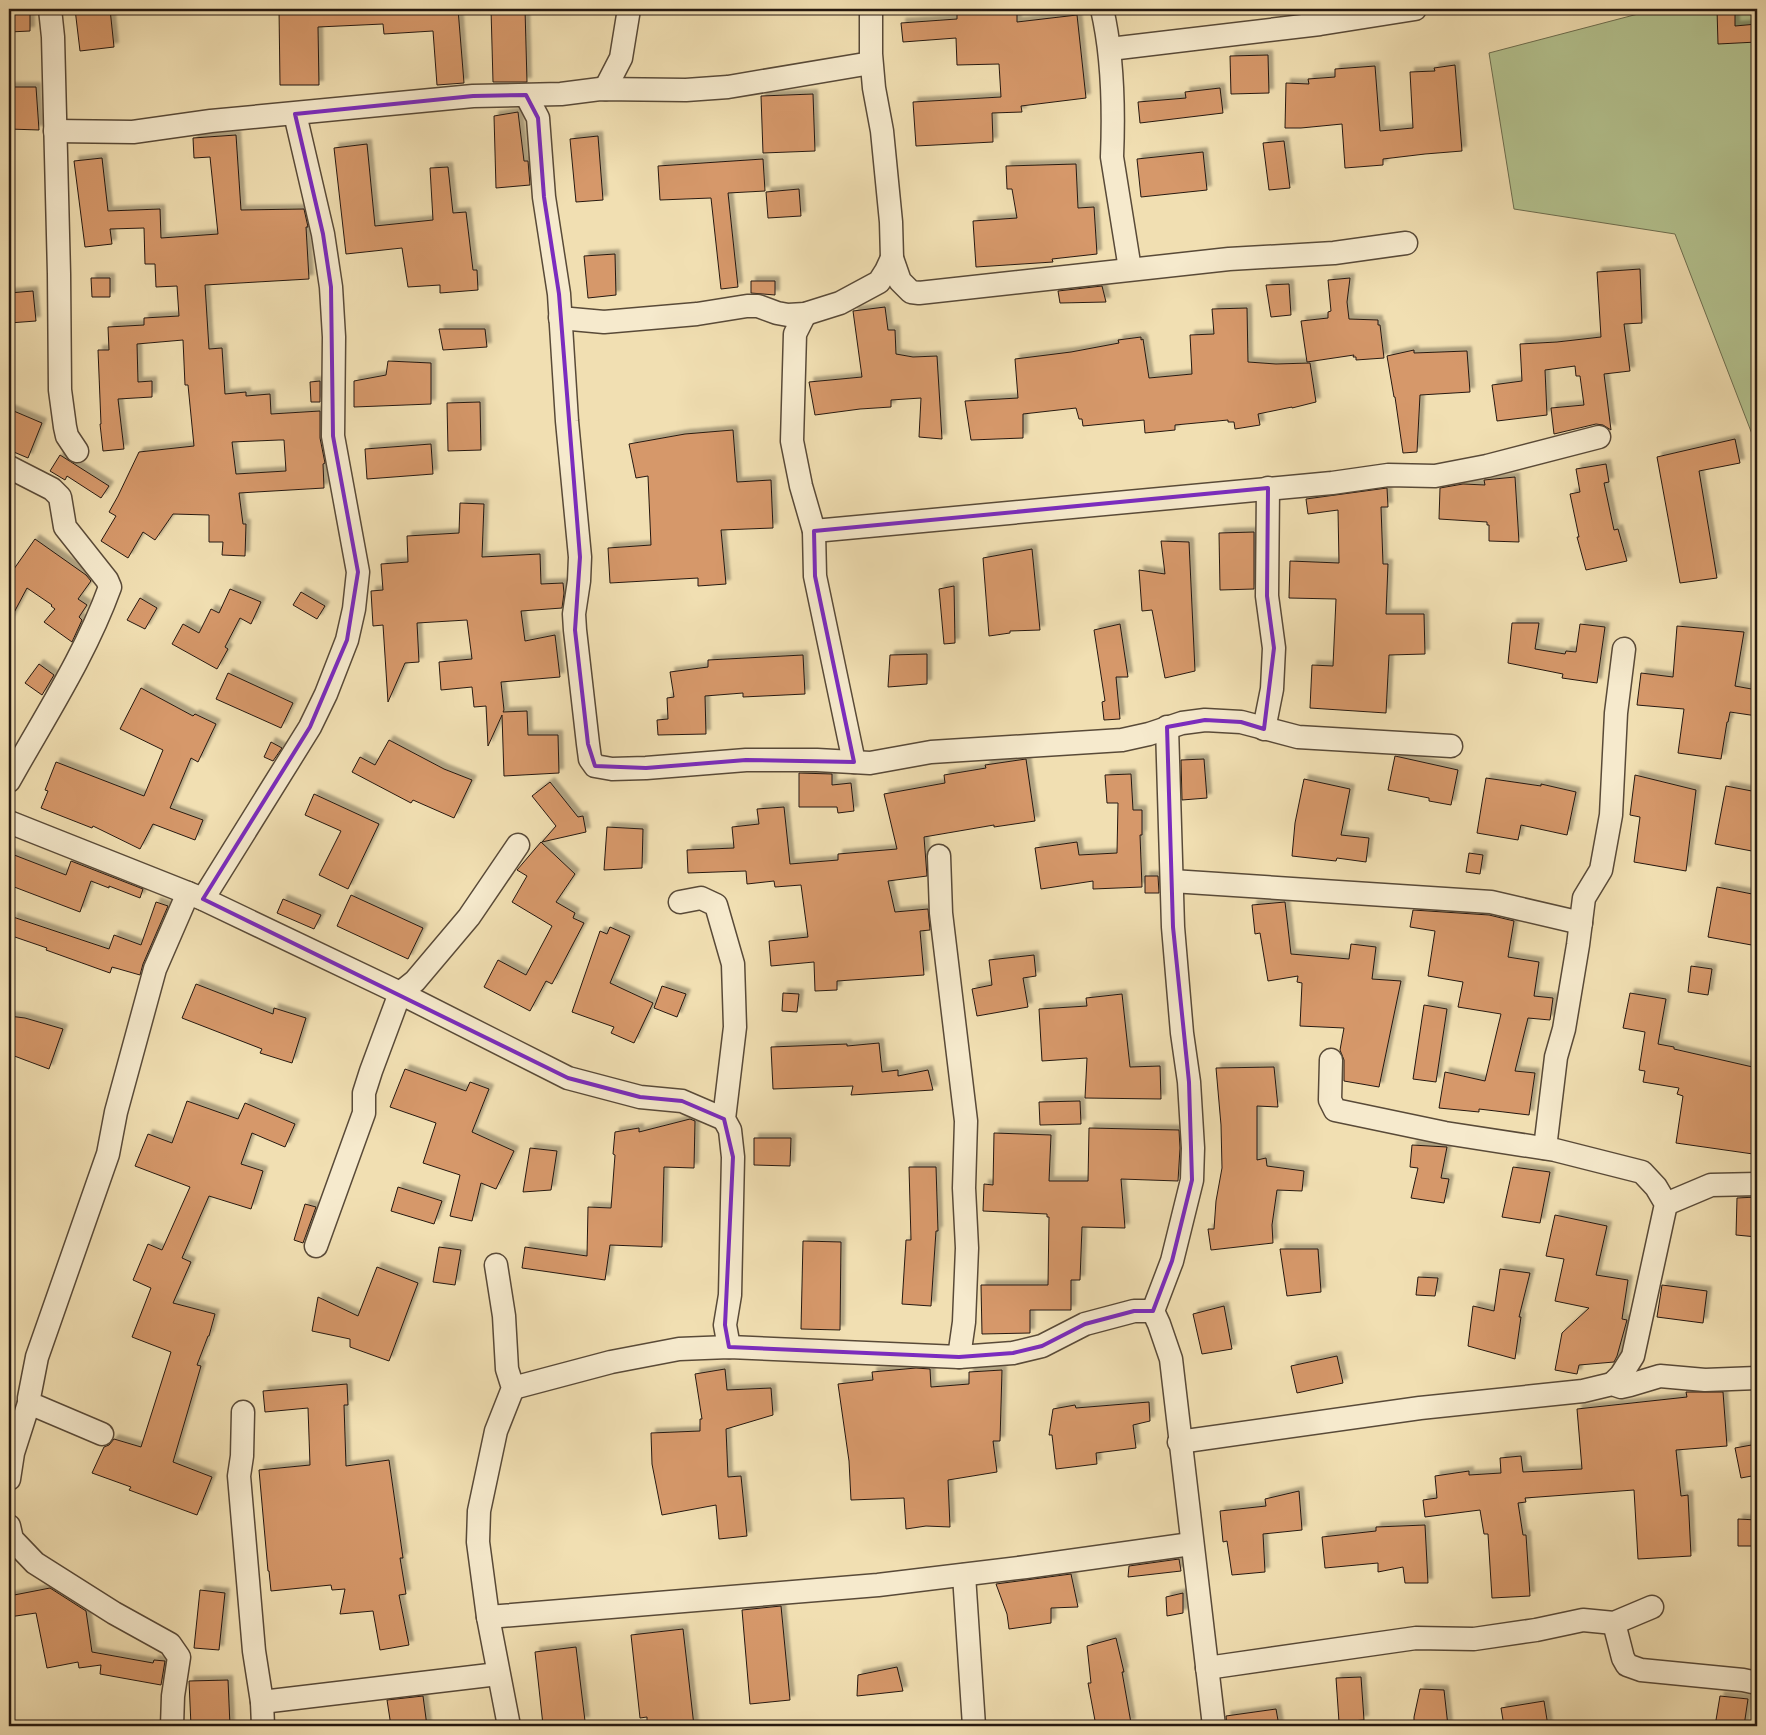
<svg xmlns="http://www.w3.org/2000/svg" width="1766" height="1735" font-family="Vollkorn,serif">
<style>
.green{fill:#b4c390;stroke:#6d6e50}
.building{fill:#d6986b;stroke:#261910;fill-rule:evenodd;filter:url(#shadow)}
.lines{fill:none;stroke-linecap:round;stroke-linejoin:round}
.minor-casing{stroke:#594a38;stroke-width:25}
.minor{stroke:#f6eacd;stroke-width:22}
.marked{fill:none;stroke:#7b2cbf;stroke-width:4;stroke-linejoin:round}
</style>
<defs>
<filter id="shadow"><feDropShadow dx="4.5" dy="-4.5" stdDeviation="1" flood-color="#0004"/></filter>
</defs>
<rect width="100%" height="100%" fill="#f1dfb2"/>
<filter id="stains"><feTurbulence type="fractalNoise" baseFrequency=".004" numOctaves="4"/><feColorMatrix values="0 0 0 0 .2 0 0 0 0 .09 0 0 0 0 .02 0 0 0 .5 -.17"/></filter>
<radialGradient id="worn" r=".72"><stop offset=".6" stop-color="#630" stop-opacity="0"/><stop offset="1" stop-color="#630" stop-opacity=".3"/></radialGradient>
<path class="green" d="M1657 9H1757V447L1675 234 1514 209 1489 53Z"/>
<g class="building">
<path d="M9 9H30V31L9 32Z"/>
<path d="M75 9H110L114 47 80 51Z"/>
<path d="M279 9H458L464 83 437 85 433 31 384 34 383 24 318 27 319 85H280Z"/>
<path d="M491 9H525L527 82H493Z"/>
<path d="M957 9H1017V22L1077 15 1086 98 1021 106 1022 112 992 113 993 142 916 146 913 102 1001 97 999 64 957 65 956 38 903 42 901 23 957 19Z"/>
<path d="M1717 9H1735V26L1757 24V42L1718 44Z"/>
<path d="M1268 55 1269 93 1231 94 1230 56Z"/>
<path d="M1455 65 1462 151 1425 154 1383 159V165L1345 168 1342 124 1301 128H1285L1286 83 1309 84 1308 79 1335 77V69L1375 66 1380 131 1413 128 1410 72 1435 71 1434 68Z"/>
<path d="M9 87H36L39 130 9 129Z"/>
<path d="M1220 88 1223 113 1140 123 1138 102 1186 98 1185 92Z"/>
<path d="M813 94 815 151 763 153 761 96Z"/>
<path d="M518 112 524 161H528L530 185 496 188 494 116Z"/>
<path d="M236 135 241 210 304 209 308 227H306L309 279 205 285 209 349 222 348 225 394 246 392V396L270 394 271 414 320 411V438L325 463 323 464 324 488 239 493 243 524H246L245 556 222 555 223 542H209V515L173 514 155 540 143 532 128 558 101 541 116 516 109 512 118 496 139 452 194 446 188 385H185L183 340 137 344 138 382 152 381V397L118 399 124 449 103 451 100 424H101L98 350H109L108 327 144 325V318L179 316 177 286 156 287 155 264H145L144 228 110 229 112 244 85 247 74 161 102 158 108 211 160 209 161 238 218 234 210 157 194 158 193 138ZM279 440H284L286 471 236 474 232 442Z"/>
<path d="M598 136 603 200 576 202 570 139Z"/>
<path d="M1284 141 1290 188 1269 190 1263 143Z"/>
<path d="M367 144 375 226 433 220 430 168 448 167 453 213 466 212 473 270H477L478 290 440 293V285L408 287 402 248 346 254 334 148Z"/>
<path d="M1203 152 1207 190 1141 197 1137 159Z"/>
<path d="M763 159 765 191 728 193 738 287 721 289 711 198 660 200 658 166Z"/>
<path d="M1076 164 1078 208 1094 207 1097 254 1052 259 1053 262 976 267 973 221 1017 218 1012 189H1007L1006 166Z"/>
<path d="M799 189 801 216 768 218 766 192Z"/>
<path d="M615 254 616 295 588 298 584 256Z"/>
<path d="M1640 269 1642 323 1624 324 1630 371 1604 374 1611 430 1603 425 1596 424 1554 434 1551 408 1584 405 1580 376H1576L1575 366 1545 370 1547 415 1497 421 1492 385 1522 381 1520 344 1557 342 1601 337 1597 272Z"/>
<path d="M91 278H110V297H92Z"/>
<path d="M1350 278 1347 302 1349 319 1378 320V325H1380L1384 358 1356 360V357H1353L1354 355 1307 362 1301 321 1328 318V312L1331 311 1328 280Z"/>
<path d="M751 281H775V295L751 293Z"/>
<path d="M1289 284 1291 315 1271 317 1266 285Z"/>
<path d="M1102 286 1106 302 1060 303 1058 291Z"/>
<path d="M33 291 36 321 9 323V293Z"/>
<path d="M885 307 888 330H895L896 354 913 357 937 356 942 439 919 437 921 398 891 400V407L860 409 815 415 809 382 862 377 853 311Z"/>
<path d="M1247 308 1248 362 1276 364 1310 363 1316 402 1292 408V407L1258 414 1260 425 1235 429 1234 422H1228V420L1175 425V430L1145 433 1144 420 1083 426 1082 419H1079L1076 408 1023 414V438L971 440 965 401 1018 398 1015 359 1071 352 1119 343 1118 340 1141 337V340L1143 339 1149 378 1192 374 1190 335 1214 334 1212 309Z"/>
<path d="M439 329H485L487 347 443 350Z"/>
<path d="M1414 350V353L1467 351 1470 392 1420 395 1417 452 1403 453 1395 397H1394L1387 356Z"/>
<path d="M388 361 431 363V404L354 407V381L386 375Z"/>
<path d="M320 381V402H311L310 382Z"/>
<path d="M480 402 481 450 448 451 447 403Z"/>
<path d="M9 409 42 423 28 458 9 450Z"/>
<path d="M733 430 737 482 771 480 773 528 721 530 726 584 698 586V578L610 583 608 548 651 545 648 476 636 478 629 444 685 434Z"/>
<path d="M1735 439 1740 463 1699 471 1717 578 1680 583 1657 457Z"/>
<path d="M431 444 433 474 367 479 365 449Z"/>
<path d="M60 455 109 486 101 498 67 476 65 480 50 471Z"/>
<path d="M1606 464 1609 482 1604 483 1614 530 1618 529 1627 561 1586 570 1577 537H1579L1570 494 1580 492 1576 469Z"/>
<path d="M1515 477 1519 542 1489 541V525H1487V522L1439 519 1440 488 1463 484 1485 485 1484 480Z"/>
<path d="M1387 488 1388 507H1381L1383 564H1388L1386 614H1424L1425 654 1389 655 1386 713 1310 708 1312 665 1333 666 1336 599 1289 598 1290 561 1339 563 1338 510 1308 514 1306 499Z"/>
<path d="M460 503 484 504 482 557 540 554 541 584 563 583 564 593 562 608 521 611 525 641 555 635 560 677 501 682 504 710 503 712 527 711 528 735H558L559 773 504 776 502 715 488 746 486 706 474 707 472 687 441 690 439 662 472 659 467 620 417 623 419 662 405 663 388 702 383 625 373 626 371 591 383 590 381 564 408 562 407 536 459 533Z"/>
<path d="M1254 532V589L1220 590 1219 533Z"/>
<path d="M35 539 86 575 91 581 78 599 87 605 79 617 82 620 72 642 44 622 55 609 51 606 52 605 27 588 9 622V576Z"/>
<path d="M1161 541 1189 542 1195 671 1165 678 1152 610 1142 611 1139 570 1165 574Z"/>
<path d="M1032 549 1040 630 1010 631V633L989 636 983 558Z"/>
<path d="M954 586 955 643 944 644 939 589Z"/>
<path d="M230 589 261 602 251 624 240 618 225 647 228 649 217 669 172 644 183 624 199 633 211 609 219 613Z"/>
<path d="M301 592 325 606 317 619 293 605Z"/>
<path d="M140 598 157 608 145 629 127 620Z"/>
<path d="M1512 623H1539L1535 649 1565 654 1566 651 1576 652 1580 624 1605 627 1597 683 1562 678 1563 674 1508 663Z"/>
<path d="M1120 624 1128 677H1116L1120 719 1104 720 1102 702 1105 701 1094 630Z"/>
<path d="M1677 626 1744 632 1735 686 1757 690V716L1730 712 1728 722H1727L1721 759 1678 753 1684 709 1637 705 1641 673 1673 677Z"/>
<path d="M927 654V684L888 687 890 655Z"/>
<path d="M803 655 805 694 743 697V693L705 696 706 734 658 735 657 720 668 719 667 698 674 697 670 672 708 667V660Z"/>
<path d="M39 664 54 675 42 695 25 683Z"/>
<path d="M228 673 293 703 281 728 216 699Z"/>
<path d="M141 688 193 716 195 714 216 724 198 762 191 758 170 808 203 820 195 840 153 824 140 849 93 826 92 828 41 808 48 791 45 790 56 762 144 796 163 750 120 729Z"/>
<path d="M389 740 444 769 472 780 454 818 413 800 411 803 352 772 360 757 375 765Z"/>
<path d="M271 742 282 748 273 761 264 757Z"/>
<path d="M1395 756 1458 770 1451 805 1429 801V798L1388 790Z"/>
<path d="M1026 759 1035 821 994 827V825L924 837 927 876 888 881 895 912 928 909 930 930 920 931 924 975 837 981V990L815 991 814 962 771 966 769 941 808 937 801 885 775 887 774 881 747 884 746 871 688 873 687 850 734 848 732 827 759 824 757 809 784 807 790 864 838 860V854L897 849 884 794 945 783 944 775 986 768 985 765Z"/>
<path d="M1204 759 1207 798 1182 800 1181 760Z"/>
<path d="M799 773 832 774V785L851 783 854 811 838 813 837 807H799Z"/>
<path d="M1131 774 1133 810H1142V835H1140L1142 887 1093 889V881L1041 889 1035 848 1077 842 1079 855 1117 853 1118 803H1107L1105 775Z"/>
<path d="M1635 775 1696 790 1686 871 1634 862 1640 817 1630 815Z"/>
<path d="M1486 778 1541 786V784L1576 792 1567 835 1521 825 1518 840 1477 833Z"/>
<path d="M1304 779 1350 789 1341 835 1369 838 1366 862 1337 858 1336 861 1292 856 1295 823Z"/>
<path d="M550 782 578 817 583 816 586 832 542 842 556 826 532 796Z"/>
<path d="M1726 786 1757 792V852L1715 844Z"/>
<path d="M314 794 379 824 348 889 319 875 341 831 305 815Z"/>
<path d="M607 827 643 829 642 868 604 870Z"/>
<path d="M541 842 575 874 556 902 575 913 573 918 584 923 552 984 546 981 530 1011 484 987 498 960 526 975 552 926 512 902 527 876 517 870Z"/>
<path d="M9 853 66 875 71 861 143 889 140 898 109 886V888L91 881 80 912 9 885Z"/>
<path d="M1469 853 1483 855 1480 874 1466 872Z"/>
<path d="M1145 876H1158L1159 893H1145Z"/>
<path d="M1717 887 1757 895V946L1708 937Z"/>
<path d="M351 895 423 928 408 959 337 926Z"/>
<path d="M283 899 321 915 314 929 277 913Z"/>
<path d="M156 902 168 906 143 964 140 975 112 967 110 973 46 950 47 948 9 935V929L13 917 109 949 114 935 141 945Z"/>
<path d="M1285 902 1291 954 1349 959 1351 944 1376 947 1372 979 1401 981 1379 1087 1344 1081V1060L1340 1050 1344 1028 1300 1026 1302 983 1297 982 1298 976 1268 981 1260 933 1255 934 1252 905Z"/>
<path d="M1413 910 1489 915 1514 921 1508 957 1539 962 1534 996 1553 998 1550 1020 1528 1018 1515 1071 1535 1073 1529 1115 1479 1109V1112L1439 1108 1445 1072 1485 1081 1501 1014 1458 1007 1463 982 1428 976 1435 931 1410 927Z"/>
<path d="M610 927 630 936 610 983 653 1003 634 1043 611 1033 614 1027 572 1012 600 931 607 934Z"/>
<path d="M1034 955 1036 976 1023 978 1028 1007 977 1016 972 989 992 985 989 960Z"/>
<path d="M1691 966 1712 969 1708 995 1688 992Z"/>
<path d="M196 984 273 1014 274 1008 306 1018 292 1063 260 1053 262 1049 182 1018Z"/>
<path d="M662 986 686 994 677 1017 654 1008Z"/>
<path d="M783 993 799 994 797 1012 782 1011Z"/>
<path d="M1630 993 1666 999 1658 1044 1674 1047V1049L1757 1068V1098L1753 1118 1757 1119V1132L1753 1154 1676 1143 1683 1096 1677 1094 1679 1088 1643 1082 1645 1071 1639 1070 1645 1032 1623 1028Z"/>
<path d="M1122 994 1130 1067 1160 1066 1161 1099 1085 1098 1087 1058 1042 1061 1039 1009 1087 1006 1086 998Z"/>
<path d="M1424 1005 1447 1009 1436 1082 1413 1079Z"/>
<path d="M9 1016 25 1018 63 1029 49 1069 9 1054Z"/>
<path d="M879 1043 882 1072 898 1070V1076L928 1070 933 1090 851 1095 853 1086 773 1089 771 1047 847 1044V1046Z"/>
<path d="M1274 1067 1278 1107 1257 1106V1160L1266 1158 1267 1166 1304 1171 1302 1191 1277 1190 1272 1225 1273 1243 1211 1250 1208 1229H1214L1216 1201 1222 1168 1221 1125 1216 1068Z"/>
<path d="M405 1069 466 1091 470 1082 489 1089 472 1132 514 1151 496 1189 481 1183 472 1221 450 1216 460 1175 423 1163 436 1123 390 1107Z"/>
<path d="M187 1101 238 1119 245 1103 295 1124 285 1147 252 1133 241 1164 263 1171 251 1209 209 1196 182 1258 191 1262 173 1303 215 1314 209 1336H208L197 1365 201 1366 173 1462 212 1477 197 1515 129 1490 131 1487 92 1473 104 1447 109 1445 114 1439 141 1447 171 1352 132 1337 151 1288 133 1280 148 1244 162 1250 190 1187 135 1166 148 1134 172 1143Z"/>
<path d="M1080 1101 1081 1124 1040 1125 1039 1102Z"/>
<path d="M690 1119 695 1121 694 1168 664 1167 662 1247 610 1245 605 1280 522 1268 525 1247 587 1256 588 1207 611 1208 615 1155 613 1154 615 1132 639 1128V1132Z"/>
<path d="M1089 1128 1179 1130 1180 1148 1178 1181 1121 1179 1125 1228 1082 1227 1080 1280H1071V1310H1030V1333L982 1334 981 1285H1048L1049 1217H1047V1214L983 1211 984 1184 993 1185 994 1133 1051 1135 1049 1181H1088Z"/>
<path d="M754 1138H791L790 1166 754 1165Z"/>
<path d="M1412 1145 1447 1147 1441 1178 1449 1179 1444 1203 1411 1198 1418 1168 1410 1167Z"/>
<path d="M530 1148 557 1151 551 1190 523 1192Z"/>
<path d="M909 1167H936L938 1231H936L931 1306 902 1304 906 1240H911Z"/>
<path d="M1513 1167 1550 1172 1540 1223 1502 1217Z"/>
<path d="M398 1187 442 1201 434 1224 391 1211Z"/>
<path d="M1757 1197V1237L1736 1235 1737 1198Z"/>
<path d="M305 1204 316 1207 303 1243 294 1240Z"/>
<path d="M1555 1215 1607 1226 1596 1275 1628 1280 1622 1319 1627 1320 1617 1356 1614 1362 1579 1365 1577 1374 1555 1370 1562 1333 1589 1308 1555 1301 1564 1259 1546 1256Z"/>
<path d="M803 1241 841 1242 840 1330 801 1329Z"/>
<path d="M439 1247 461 1250 455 1285 433 1282Z"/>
<path d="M1280 1249H1318L1321 1292 1287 1296Z"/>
<path d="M377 1267 418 1283 389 1361 350 1347V1339L312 1331 318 1297 358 1316Z"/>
<path d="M1500 1269 1530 1273 1519 1317H1521L1515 1359 1468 1346 1473 1306 1494 1311Z"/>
<path d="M1418 1277 1438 1278 1435 1296 1416 1295Z"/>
<path d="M1662 1285 1707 1291 1703 1323 1657 1317Z"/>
<path d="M1224 1306 1232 1349 1202 1354 1193 1314Z"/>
<path d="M1337 1356 1343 1383 1297 1393 1291 1366Z"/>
<path d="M916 1368 930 1369 931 1387 969 1384V1372L1002 1370 1000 1441H993L997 1472 948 1480 950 1527 926 1526 906 1529 904 1498 851 1500 849 1461 838 1384 873 1380 872 1372Z"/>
<path d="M725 1369 727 1390 771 1388 773 1415 726 1429 728 1477 741 1476 747 1536 719 1539 716 1505 662 1515 652 1464 651 1433 700 1431V1419H702L695 1374Z"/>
<path d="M347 1384 348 1405H344L346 1466 389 1460 403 1558H400L406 1594 399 1595 409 1645 380 1650 373 1611 340 1614 345 1589 332 1590 331 1585 271 1591 269 1571H268L259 1470 310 1465 308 1408 265 1412 263 1391Z"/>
<path d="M1686 1392H1723L1727 1446 1676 1450 1681 1496 1688 1495 1691 1556 1638 1559 1634 1490 1525 1498 1526 1502 1518 1503 1523 1535H1526L1530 1596 1492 1598 1488 1534H1484L1480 1510 1425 1517 1423 1500 1437 1498 1435 1476 1469 1471V1475L1501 1473 1500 1458 1521 1456 1523 1472 1582 1469 1577 1409 1687 1397Z"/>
<path d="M1149 1402 1150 1421 1133 1425 1136 1448 1096 1453 1097 1464 1056 1469 1052 1435H1049L1053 1409 1075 1405 1076 1408Z"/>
<path d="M1757 1444V1475L1741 1478 1735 1448Z"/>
<path d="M1299 1491 1302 1530 1263 1534 1265 1572 1232 1575 1227 1541 1223 1542 1220 1511 1266 1506 1265 1499Z"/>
<path d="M1738 1519 1757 1520V1546H1738Z"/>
<path d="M1425 1525 1428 1583H1405L1403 1567 1378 1572V1563L1325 1568 1322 1537 1376 1531V1527Z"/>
<path d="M1179 1559 1181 1571 1128 1577 1129 1566Z"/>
<path d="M1071 1574 1078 1607 1051 1608V1623L1009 1629 1007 1614 996 1584Z"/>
<path d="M50 1588 86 1611 92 1652 153 1663 154 1660 165 1661 161 1685 100 1674 101 1665 79 1668 78 1662 47 1668 36 1613 9 1617V1596Z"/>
<path d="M200 1590 225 1593 219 1650 194 1648Z"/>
<path d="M1183 1593V1613L1167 1616 1166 1597Z"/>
<path d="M781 1606 790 1700 750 1704 742 1610Z"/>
<path d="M683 1629 694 1726H647V1717L640 1718 631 1635Z"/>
<path d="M1116 1638 1124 1672H1122L1131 1723 1115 1726H1096L1088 1683H1091L1087 1646Z"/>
<path d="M576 1647 585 1721 543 1725 535 1652Z"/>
<path d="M897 1667 903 1691 857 1696 858 1675Z"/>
<path d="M1361 1677 1364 1720 1339 1722 1336 1678Z"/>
<path d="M228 1680 230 1726H191L189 1681Z"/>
<path d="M1420 1689 1444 1690 1448 1726H1414V1717Z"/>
<path d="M423 1696 427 1726H391L387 1700Z"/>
<path d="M1720 1696 1748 1699 1744 1726H1715Z"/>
<path d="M1544 1701 1548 1726H1504L1501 1708Z"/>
<path d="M1276 1709 1279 1726H1227L1226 1716Z"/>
</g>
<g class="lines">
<g class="minor-casing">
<g id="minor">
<path d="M50 9 53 37 59 274 60 390 65 427 67 436 77 451"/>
<path d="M871 9V54L874 88 882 131 891 222 892 258 900 281 911 292 919 293 1229 259 1334 253 1406 243"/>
<path d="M1102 9C1113 56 1114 108 1112 157L1130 269"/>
<path d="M1110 49 1320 24 1415 9"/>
<path d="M605 89 621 58 629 9"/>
<path d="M526 95 538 118 544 197 559 294 567 421 580 557 579 581 574 614 575 630 588 744 590 759 595 766 612 769 646 768 746 760H817L870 763 931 752 1122 740 1149 734 1182 723 1205 720 1241 722 1298 737 1451 746"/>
<path d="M55 131 133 132 211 121 473 96 561 94 600 89 686 90 728 87 871 63"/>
<path d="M805 314 795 334 792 441 801 486 814 531 815 576 854 762"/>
<path d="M560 318 604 322 697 314 747 306H758L777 313 788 315 805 314 840 303 879 282 886 271 892 258"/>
<path d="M9 467 52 489 60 497 65 527 107 580 110 587C85 656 44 718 9 781"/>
<path d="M814 531 1332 483 1388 475 1435 476 1487 466 1599 437"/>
<path d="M1167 727 1173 927 1182 1033 1189 1082 1193 1148 1192 1180 1172 1261 1153 1311 1159 1324 1171 1359 1214 1726"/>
<path d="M1264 729 1272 689 1274 648 1267 596 1268 488"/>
<path d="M9 822 203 899 400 993 568 1078 640 1097 682 1101 724 1119"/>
<path d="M939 856 941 913 966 1121 964 1188 967 1248 964 1322 959 1357"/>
<path d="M1172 881 1491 902 1581 923"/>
<path d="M203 899 310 727 326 694 347 640 354 609 358 572 333 436 334 337 331 287 323 234 295 114"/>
<path d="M680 902 701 898 716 905 733 964 735 1027 724 1119 730 1130 733 1157 730 1295 725 1325 729 1347"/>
<path d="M1331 1060 1330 1100 1335 1110 1445 1133 1555 1150 1642 1172 1656 1187 1666 1204 1633 1356 1621 1375 1612 1384"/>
<path d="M1545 1148 1556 1057 1564 1029 1578 945 1584 898 1601 870 1611 815 1616 713 1624 649"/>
<path d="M1666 1204 1711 1185 1757 1184"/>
<path d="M316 1246 364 1113V1093L371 1071 400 993 415 981 469 917 518 845"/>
<path d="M496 1265 504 1316 507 1369 513 1388 496 1431 479 1511 478 1542 488 1617 509 1726"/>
<path d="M513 1388 611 1362 679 1349 729 1347 959 1357 1013 1353 1042 1346 1085 1324 1134 1311H1153"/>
<path d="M243 1412 242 1456 239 1476 254 1651 262 1702 263 1726"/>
<path d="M102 1434 29 1403V1398L37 1357 108 1154 116 1112 155 969 188 893"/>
<path d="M1179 1442 1420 1408 1583 1391 1612 1384 1621 1387 1630 1385 1660 1376 1705 1380 1757 1378"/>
<path d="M9 1479 13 1453 29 1403"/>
<path d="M9 1526 12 1539 35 1563 114 1613 170 1644 179 1657 173 1696 172 1726"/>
<path d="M964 1575 974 1726"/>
<path d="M488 1617 878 1585 1026 1567 1191 1544"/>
<path d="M1614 1623 1623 1658 1627 1665 1641 1670 1743 1680 1757 1683"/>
<path d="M1207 1668 1416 1638 1474 1639 1536 1630 1583 1620 1614 1623 1652 1607"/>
<path d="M262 1702 498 1674"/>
</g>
</g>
<use href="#minor" class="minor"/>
</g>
<path class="marked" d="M526 95 538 118 544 197 559 294 580 557 575 630 588 744 595 766 646 768 746 760 854 762 815 576 814 531 1268 488 1267 596 1274 648 1264 729 1241 722 1205 720 1167 727 1173 927 1189 1082 1192 1180 1172 1261 1153 1311H1134L1085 1324 1042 1346 1013 1353 959 1357 729 1347 725 1325 733 1157 724 1119 682 1101 640 1097 568 1078 203 899 310 727 347 640 358 572 333 436 331 287 323 234 295 114 473 96Z"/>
<rect width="1766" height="1735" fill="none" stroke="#f1dfb2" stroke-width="30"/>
<rect x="10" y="10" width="1746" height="1715" fill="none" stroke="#261910" stroke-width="2.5"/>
<rect x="15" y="15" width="1736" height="1705" fill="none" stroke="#261910"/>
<rect width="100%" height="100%" filter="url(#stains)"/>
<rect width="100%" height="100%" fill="url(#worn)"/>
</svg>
